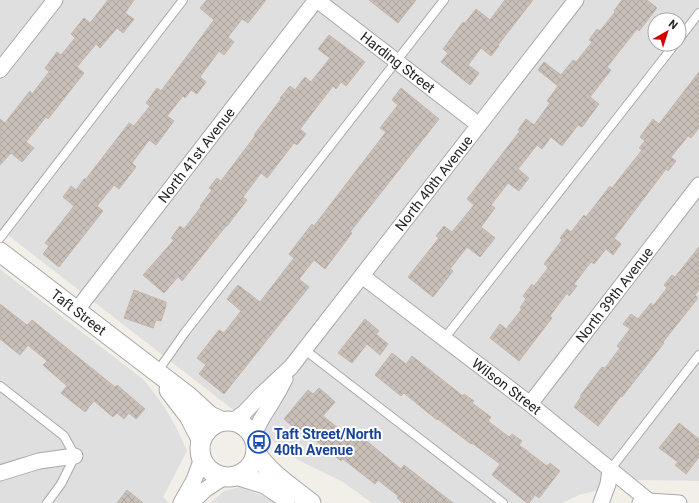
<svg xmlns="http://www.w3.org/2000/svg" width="699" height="503" font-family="Roboto,sans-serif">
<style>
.residential{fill:#e0dfdf;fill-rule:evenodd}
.building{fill:url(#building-cross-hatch);stroke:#c4b6ab}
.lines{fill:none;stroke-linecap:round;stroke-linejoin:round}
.service-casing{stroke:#a9a9a9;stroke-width:10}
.minor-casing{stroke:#a9a9a9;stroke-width:17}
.tertiary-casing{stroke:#a9a9a9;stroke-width:21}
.service{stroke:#fff;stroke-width:8}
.minor{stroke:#fff;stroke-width:15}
.tertiary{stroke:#fff;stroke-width:19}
.labels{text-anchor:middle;stroke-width:4;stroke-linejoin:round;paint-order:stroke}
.street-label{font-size:14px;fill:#222;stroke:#fff}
.transit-label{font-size:14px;font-weight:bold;fill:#164399;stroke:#fff;text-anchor:start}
</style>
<defs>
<pattern id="building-cross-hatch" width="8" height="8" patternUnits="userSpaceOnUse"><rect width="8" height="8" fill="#c7bfb8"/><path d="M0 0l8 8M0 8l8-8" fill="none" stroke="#aba49e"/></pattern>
</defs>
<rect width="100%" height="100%" fill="#f2efe9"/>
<g class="residential">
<path d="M0 0H699V481L639 480 579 495 562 503H372L343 482 298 460 0 229ZM655 20H679V44H655Z"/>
<path d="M0 269 144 380 164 406 177 429 187 451 163 497 169 503H0Z"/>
<path d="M240 487 261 495 277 503H210L224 491Z"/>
</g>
<g class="building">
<path d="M108 0H134L125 13 134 19 123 33 117 28 100 48 96 44 77 67 84 73 48 119 46 117 26 142 34 148 22 162 11 153 0 165V119L5 123 30 91 32 94 49 72 45 68 57 52 61 55 75 38 71 34 84 18 90 23Z"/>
<path d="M207 0H266L248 23 242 19 228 37 234 42 224 55 219 51 200 77 206 82 197 94 191 90 185 98 183 96 167 116 174 121 156 145 149 140 132 163 136 167 119 189 114 185 97 206 103 211 59 267 43 254 49 246 45 243 74 206 63 197 71 186 76 190 84 179H86L129 123 134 126 150 106 146 103 157 88 161 91 214 20 200 8Z"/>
<path d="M369 0H416L398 23Z"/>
<path d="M505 0H533L498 45 499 46 491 56 481 48 468 65 479 73 470 85 441 62 448 53 443 49 463 22 465 23 476 9 490 20Z"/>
<path d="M622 0H647L657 8 639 31 637 29 607 67 611 70 590 97 599 104 582 127 578 125 562 146 551 137 542 149 537 145 518 169 529 178 519 191 508 183 491 205 495 208 481 227 495 238 480 257 467 247 450 269 453 271 433 297 408 277 439 238 436 236 444 226 452 232 474 205 467 199 520 131 518 130 526 119 534 125 550 103 547 101 558 86 538 70 544 62 561 75 573 60 576 62 592 42 589 40 597 29 600 31 615 12 614 11Z"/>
<path d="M329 35 365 62 346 86 341 82 336 89 333 86 300 129 306 134 297 145 294 143 267 178 261 173 243 197 247 200 227 226H226L182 281 178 277 164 293 143 275 174 240 171 238 180 226 184 229 201 207 200 206 212 190 209 188 217 178 221 181 255 136 254 135 281 99 280 98 290 86 295 90 305 77 311 82 330 58 318 49Z"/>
<path d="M699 72V128L691 138 688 136 671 157 676 161 668 171 666 169 614 238 621 244 613 255 606 249 594 264 591 262 574 284 577 286 569 296 567 293 550 316 552 318 519 361 490 338 500 324 506 329 522 309 520 308 526 299 523 296 532 284 534 286 548 268 544 264 562 240 560 238 567 229 571 232 584 215 586 217 610 186 612 188 642 150 639 148 645 141 640 137 653 119 659 124Z"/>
<path d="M401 88 439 119 350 232 352 233 325 269 314 260 299 279 309 287 224 394 199 374 206 365 197 358 219 330 224 333 241 311 227 299 238 285 260 302 294 258 289 254 312 224 314 226 386 132 380 128 398 105 392 100Z"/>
<path d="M699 247V289L695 295 698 298 663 342 664 343 622 397 621 396 598 426 574 407 581 397 580 396 602 367 605 368 620 348 617 346 630 329 623 324 631 314 638 319 651 303 653 306 667 288 664 285 672 275 675 277Z"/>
<path d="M134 290 166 302V306L161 321 156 320 153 328 124 318Z"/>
<path d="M0 304 27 325 32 320 115 387 117 385 145 409 136 419 129 413 124 419 117 413 113 417 94 401 85 412 61 393 67 386 43 365 47 361 28 345 20 355 0 339Z"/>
<path d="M365 319 379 331 376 334 388 344 380 355 367 344 352 363 338 353Z"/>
<path d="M392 353 406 364 412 356 463 396 464 394 474 401 472 403 491 417 488 421 509 437 512 434 522 441 519 445 547 466 550 463 560 471 539 498 535 495 529 503H527L492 475 500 464 472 443 471 444 438 419 437 420 404 393 401 396 375 375Z"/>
<path d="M319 388 335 402 323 416 343 432 348 426 401 469 404 465 453 503H403L397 498 398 496 378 480 375 484 343 459 341 461 308 434 305 437 284 419 308 390 313 394Z"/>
<path d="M679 423 699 439V457L686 474 675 465 678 462 659 448Z"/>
<path d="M127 490 143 503H117Z"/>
</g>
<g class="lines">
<g class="service-casing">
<g id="service">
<path d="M679 39 699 13"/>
<path d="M0 238 183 0"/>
<path d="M444 339 675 44"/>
<path d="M305 350 503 503"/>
<path d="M157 372 186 331 444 0"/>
<path d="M0 386 64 436 75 456 61 484 47 503"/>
<path d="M610 470 699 355"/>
</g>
</g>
<g class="minor-casing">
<g id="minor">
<path id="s1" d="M317 0 479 125"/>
<path d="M0 70 55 0"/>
<path id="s2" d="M362 276 530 404 649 501"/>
<path id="s3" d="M76 311 316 0"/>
<path id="s4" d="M530 404 699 185"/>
<path id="s5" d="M233 421 245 412 261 395 291 367 576 0"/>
<path d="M254 437C257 424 264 415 271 404 276 396 281 387 285 379"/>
<path d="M0 473 39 461 75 456"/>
<path d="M181 503 194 480 201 461"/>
<path d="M191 503 206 489 223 478"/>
<path d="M601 503 608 484 610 470"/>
<path d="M640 503 649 501 679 503"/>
</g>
</g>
<g class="tertiary-casing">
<g id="tertiary">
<path id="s6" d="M0 252 188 396 210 416 221 421"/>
<path d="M169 390 189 416 201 439"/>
<circle cx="228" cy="449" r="28"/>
<path d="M256 453C270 474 291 487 311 503"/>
<path d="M239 476 265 484 286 498"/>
</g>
</g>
<use href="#service" class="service"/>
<use href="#minor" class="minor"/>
<use href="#tertiary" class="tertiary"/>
</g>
<defs>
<g id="bus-ring" transform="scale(1.15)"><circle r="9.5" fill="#fff" stroke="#1a4fb4" stroke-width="1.5"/><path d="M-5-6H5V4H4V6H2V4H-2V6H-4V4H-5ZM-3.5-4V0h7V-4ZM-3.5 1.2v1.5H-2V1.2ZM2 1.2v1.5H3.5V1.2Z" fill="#1a4fb4"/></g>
</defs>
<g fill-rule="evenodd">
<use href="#bus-ring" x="259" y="442"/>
</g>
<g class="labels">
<g class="street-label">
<text dy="5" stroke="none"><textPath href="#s1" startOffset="102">Harding Street</textPath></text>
<text dy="5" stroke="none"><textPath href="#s3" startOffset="197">North 41st Avenue</textPath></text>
<text dy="5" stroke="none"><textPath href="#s5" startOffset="312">North 40th Avenue</textPath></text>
<text dy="5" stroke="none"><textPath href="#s4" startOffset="138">North 39th Avenue</textPath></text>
<text dy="5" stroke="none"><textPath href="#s6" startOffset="99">Taft Street</textPath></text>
<text dy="5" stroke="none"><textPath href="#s2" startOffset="182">Wilson Street</textPath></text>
</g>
<g class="transit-label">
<text x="274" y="439">Taft Street/North<tspan x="274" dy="16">40th Avenue</tspan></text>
</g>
</g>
<g transform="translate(667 32) rotate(39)"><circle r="19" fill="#ffffff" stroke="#a7a7a7"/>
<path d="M0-3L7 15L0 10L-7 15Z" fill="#d40000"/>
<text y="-6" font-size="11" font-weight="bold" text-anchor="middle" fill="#222222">N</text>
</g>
</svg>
